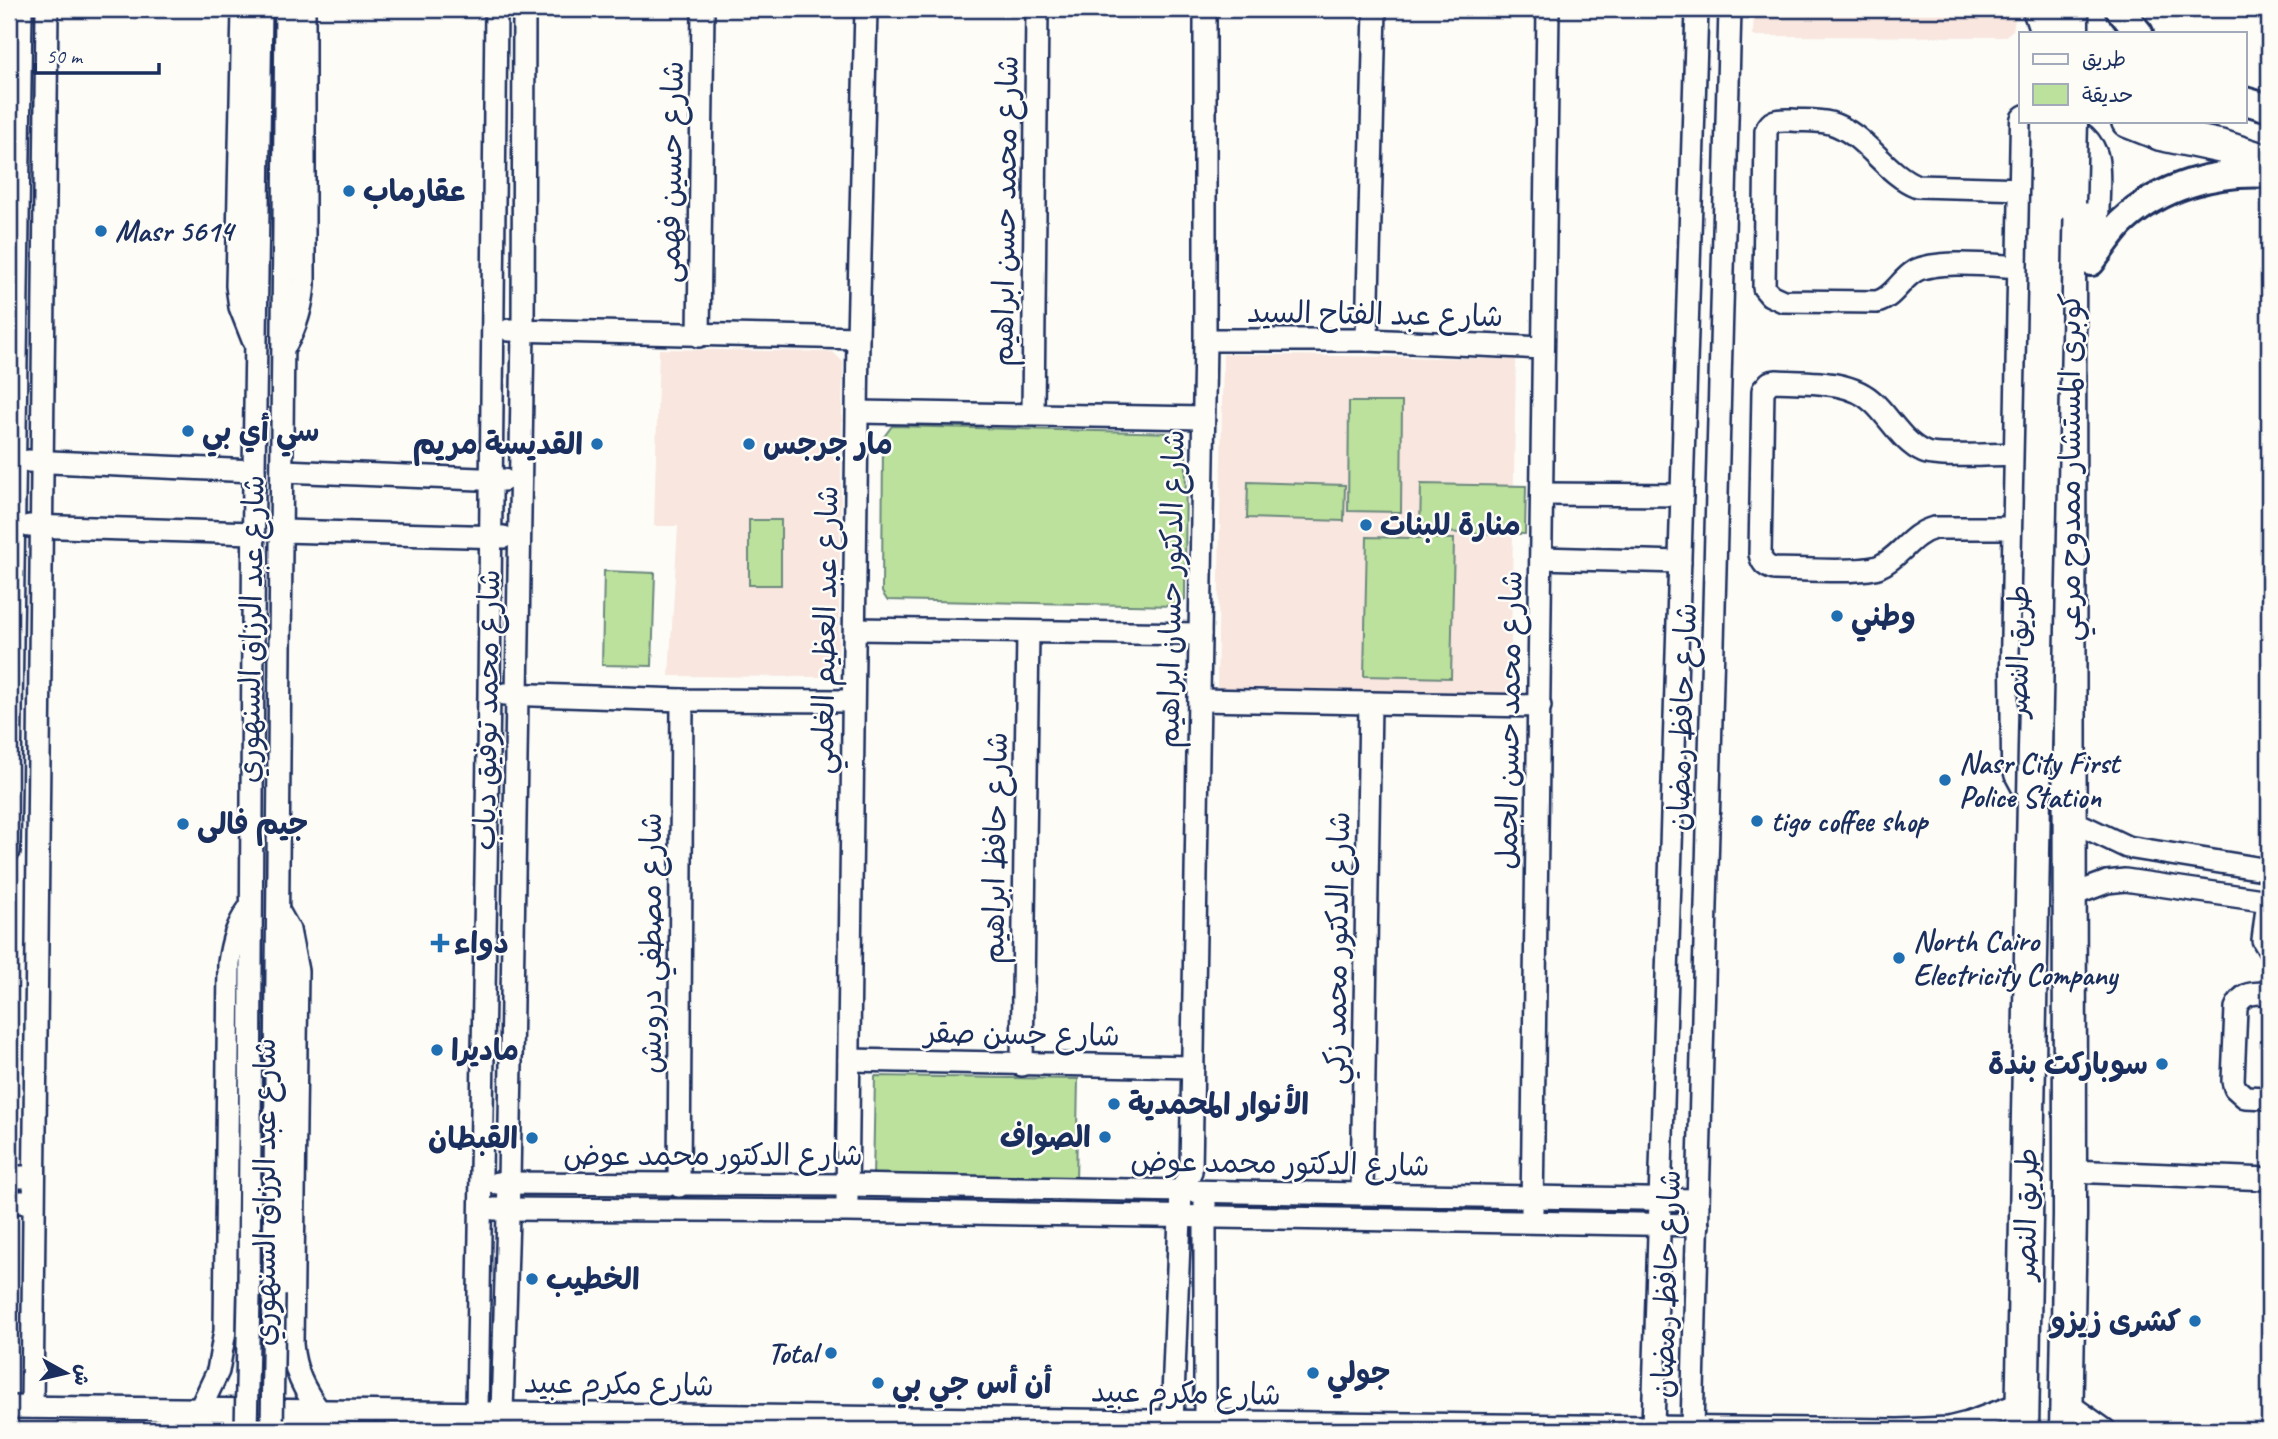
<svg xmlns="http://www.w3.org/2000/svg" width="2278" height="1439" font-family="Caveat,'Playpen Sans Arabic',sans-serif">
<style>
.built{fill:#f8e6df}
.green{fill:#bce19c;stroke:#6c887d;stroke-width:2}
.lines{fill:none;stroke-linecap:round;stroke-linejoin:round}
.minor-casing{stroke:#1b2f5e;stroke-width:26}
.major-casing{stroke:#1b2f5e;stroke-width:32}
.highway-casing{stroke:#1b2f5e;stroke-width:37}
.minor{stroke:#fdfcf7;stroke-width:21}
.major{stroke:#fdfcf7;stroke-width:26}
.highway{stroke:#fdfcf7;stroke-width:32}
.minor-bridge-casing{stroke:#1b2f5e;stroke-width:26;stroke-linecap:butt}
.highway-bridge-casing{stroke:#1b2f5e;stroke-width:37;stroke-linecap:butt}
.minor-bridge{stroke:#fdfcf7;stroke-width:21}
.highway-bridge{stroke:#fdfcf7;stroke-width:32}
.poi-dot{fill:#1f6fb2;stroke:#fdfcf7;stroke-width:2.5}
.labels{text-anchor:middle;stroke-width:5;stroke-linejoin:round;paint-order:stroke}
.street-label{font-size:30px;fill:#1b2f5e;stroke:#fdfcf7}
.poi-label{font-size:30px;font-weight:bold;fill:#1b2f5e;stroke:#fdfcf7;text-anchor:start}
</style>
<rect width="100%" height="100%" fill="#fdfcf7"/>
<filter id="ink" filterUnits="userSpaceOnUse"><feTurbulence type="fractalNoise" baseFrequency=".0143" numOctaves="2"/><feDisplacementMap in="SourceGraphic" scale="14" xChannelSelector="R" yChannelSelector="G"/><feConvolveMatrix kernelMatrix="1 2 1 2 8 2 1 2 1" color-interpolation-filters="sRGB"/></filter>
<g filter="url(#ink)">
<g class="built">
<path d="M1754 9H2017L2013 30 2004 37 1753 36Z"/>
<path d="M659 349 833 352 843 362 838 668 824 677 669 676 678 526H654Z"/>
<path d="M1223 354 1516 359 1510 696 1217 691Z"/>
</g>
<g class="green">
<path d="M1349 402H1402L1401 512 1348 511Z"/>
<path d="M892 426 1176 433 1186 440 1185 599 1177 606 887 600 882 592 883 438Z"/>
<path d="M1248 482 1345 485 1344 521 1247 518Z"/>
<path d="M1421 484 1526 486 1525 534 1420 532Z"/>
<rect x="749" y="520" width="32" height="65"/>
<path d="M1367 537 1454 539 1451 678 1364 676Z"/>
<path d="M604 571 655 573 652 666 602 665Z"/>
<path d="M875 1076 1078 1079 1076 1182 873 1179Z"/>
</g>
<g class="lines">
<g class="minor-casing">
<g id="minor">
<path d="M243 9 237 286 240 307 253 340"/>
<path d="M2025 267C1997 266 1939 259 1915 271 1900 280 1894 297 1877 302L1783 301 1770 295 1764 288 1766 131C1771 118 1780 120 1792 120 1804 121 1818 120 1830 123 1865 133 1884 173 1917 186L2026 189"/>
<path d="M509 330 858 338"/>
<path d="M699 336 703 9"/>
<path d="M1205 340H1367L1543 348"/>
<path d="M1367 340 1375 9"/>
<path d="M286 344C297 325 302 306 304 284V9"/>
<path d="M858 412 1203 418"/>
<path d="M1033 414 1037 9"/>
<path d="M28 461 254 471"/>
<path d="M283 471 504 480"/>
<path d="M1542 494 1682 495"/>
<path d="M29 526 253 533"/>
<path d="M2020 528H1934C1911 534 1900 557 1880 566 1864 574 1796 569 1774 569 1765 566 1762 563 1760 554L1763 390 1770 382 1776 381C1807 383 1850 379 1874 403 1890 418 1903 443 1924 452 1935 458 2004 454 2022 454"/>
<path d="M282 531 504 537"/>
<path d="M1541 558 1680 562"/>
<path d="M855 629 1200 634"/>
<path d="M505 694 682 700 852 701"/>
<path d="M1199 700 1540 706"/>
<path d="M2070 820 2127 847 2269 870"/>
<path d="M9 851 21 9"/>
<path d="M2070 896 2107 882 2125 880 2269 901"/>
<path d="M2268 900 2263 940 2269 950"/>
<path d="M280 914 289 930 297 971 292 1344C294 1371 304 1390 320 1412"/>
<path d="M2269 993C2254 993 2242 992 2236 1008L2233 1081 2235 1088 2245 1097 2269 1098"/>
<path d="M849 1060 1193 1067"/>
<path d="M1022 1065 1028 632"/>
<path d="M2070 1171 2269 1179"/>
<path d="M9 1177H33"/>
<path d="M497 1183 847 1185 1698 1200"/>
<path d="M679 1186 682 700"/>
<path d="M1362 1194 1370 703"/>
<path d="M847 1200 858 338 866 9"/>
<path d="M9 1202H33"/>
<path d="M494 1209 847 1211 1698 1225"/>
<path d="M1532 1211 1548 9"/>
<path d="M274 1294 286 9"/>
<path d="M249 1296 254 471 261 9"/>
<path d="M2067 1403 2105 1430"/>
<path d="M9 1407 1898 1430 1948 1428 1968 1423 2022 1403"/>
<path d="M32 1407 47 9"/>
<path d="M200 1409 218 1371 225 1331 229 963C232 941 237 925 250 907"/>
<path d="M477 1412 489 694 496 9"/>
<path d="M502 1412 509 1183 523 330 524 9"/>
<path d="M1172 1423 1181 1191 1191 1171 1205 340V9"/>
<path d="M1205 1423V1203"/>
<path d="M1653 1427 1697 9"/>
<path d="M1692 1428 1730 9"/>
</g>
</g>
<g class="major-casing">
<g id="major">
<path d="M2119 9 2139 33"/>
<path d="M2245 101 2269 108"/>
<path d="M2091 262C2101 249 2110 234 2121 223 2161 185 2216 171 2269 174"/>
</g>
</g>
<g class="highway-casing">
<g id="highway">
<path d="M2039 9 2047 33"/>
<path d="M2072 33V9"/>
<path d="M2128 121 2161 134 2223 147 2269 162"/>
<path d="M2052 131C2069 128 2085 140 2091 156 2096 168 2091 229 2091 246"/>
<path d="M2022 1430 2034 797 2021 773 2018 758 2017 665 2027 121"/>
<path d="M2066 1430 2070 1215 2069 203"/>
</g>
</g>
<use href="#minor" class="minor"/>
<use href="#major" class="major"/>
<use href="#highway" class="highway"/>
<g class="minor-bridge-casing">
<g id="minor-bridge">
<path d="M246 1430 249 1296"/>
<path d="M272 1430 274 1294"/>
</g>
</g>
<g class="highway-bridge-casing">
<g id="highway-bridge">
<path d="M2069 203 2071 121"/>
<path d="M2034 797 2048 121"/>
</g>
</g>
<use href="#minor-bridge" class="minor-bridge"/>
<use href="#highway-bridge" class="highway-bridge"/>
</g>
</g>
<g class="poi-dot">
<circle cx="349" cy="191" r="7"/>
<circle cx="101" cy="231" r="7"/>
<circle cx="188" cy="431" r="7"/>
<circle cx="597" cy="444" r="7"/>
<circle cx="749" cy="444" r="7"/>
<circle cx="1366" cy="525" r="7"/>
<circle cx="1837" cy="616" r="7"/>
<circle cx="1945" cy="780" r="7"/>
<circle cx="1757" cy="821" r="7"/>
<circle cx="183" cy="824" r="7"/>
<path d="M436.5 932.5h7v7h7v7h-7v7h-7v-7h-7v-7h7z"/>
<circle cx="1899" cy="958" r="7"/>
<circle cx="437" cy="1050" r="7"/>
<circle cx="2162" cy="1064" r="7"/>
<circle cx="1114" cy="1104" r="7"/>
<circle cx="1105" cy="1137" r="7"/>
<circle cx="532" cy="1138" r="7"/>
<circle cx="532" cy="1279" r="7"/>
<circle cx="2195" cy="1321" r="7"/>
<circle cx="831" cy="1353" r="7"/>
<circle cx="1313" cy="1373" r="7"/>
<circle cx="878" cy="1383" r="7"/>
</g>
<g class="labels">
<g class="street-label">
<text transform="translate(671 172) rotate(-89)" y="10">شارع حسين فهمى</text>
<text transform="translate(1005 211) rotate(-89)" y="10">شارع محمد حسن ابراهيم</text>
<text transform="translate(1375 314) rotate(1)" y="10">شارع عبد الفتاح السيد</text>
<text transform="translate(2070 467) rotate(-90)" y="10">كوبرى المستشار ممدوح مرعي</text>
<text transform="translate(1171 589) rotate(-89)" y="10">شارع الدكتور حسان ابراهيم</text>
<text transform="translate(251 629) rotate(-89)" y="10">شارع عبد الرزاق السنهوري</text>
<text transform="translate(825 630) rotate(-89)" y="10">شارع عبد العظيم الغلمي</text>
<text transform="translate(2018 651) rotate(-89)" y="10">طريق النصر</text>
<text transform="translate(487 710) rotate(-89)" y="10">شارع محمد توفيق دياب</text>
<text transform="translate(1682 717) rotate(-88)" y="10">شارع حافظ رمضان</text>
<text transform="translate(1509 720) rotate(-89)" y="10">شارع محمد حسن الجمل</text>
<text transform="translate(995 848) rotate(-89)" y="10">شارع حافظ ابراهيم</text>
<text transform="translate(651 943) rotate(-90)" y="10">شارع مصطفي درويش</text>
<text transform="translate(1337 948) rotate(-89)" y="10">شارع الدكتور محمد زكي</text>
<text transform="translate(1022 1034) rotate(1)" y="10">شارع حسن صقر</text>
<text x="713" y="1165">شارع الدكتور محمد عوض</text>
<text transform="translate(1280 1163) rotate(1)" y="10">شارع الدكتور محمد عوض</text>
<text transform="translate(265 1192) rotate(-90)" y="10">شارع عبد الرزاق السنهوري</text>
<text transform="translate(2026 1214) rotate(-89)" y="10">طريق النصر</text>
<text transform="translate(1666 1284) rotate(-88)" y="10">شارع حافظ رمضان</text>
<text transform="translate(619 1384) rotate(1)" y="10">شارع مكرم عبيد</text>
<text transform="translate(1186 1393) rotate(1)" y="10">شارع مكرم عبيد</text>
</g>
<g class="poi-label">
<text x="363" y="201">عقارماب</text>
<text x="115" y="241">Masr 5614</text>
<text x="202" y="441">سي أي بي</text>
<text x="583" y="454" text-anchor="end">القديسة مريم</text>
<text x="763" y="454">مار جرجس</text>
<text x="1380" y="535">منارة للبنات</text>
<text x="1851" y="626">وطني</text>
<text x="1959" y="773">Nasr City First<tspan x="1959" dy="34">Police Station</tspan></text>
<text x="1771" y="831">tigo coffee shop</text>
<text x="197" y="834">جيم فالى</text>
<text x="1913" y="951">North Cairo<tspan x="1913" dy="34">Electricity Company</tspan></text>
<text x="454" y="953">دواء</text>
<text x="451" y="1060">ماديرا</text>
<text x="2148" y="1074" text-anchor="end">سوباركت بندة</text>
<text x="1128" y="1114">الأنوار المحمدية</text>
<text x="1091" y="1147" text-anchor="end">الصواف</text>
<text x="518" y="1148" text-anchor="end">القبطان</text>
<text x="546" y="1289">الخطيب</text>
<text x="2181" y="1331" text-anchor="end">كشرى زيزو</text>
<text x="817" y="1363" text-anchor="end">Total</text>
<text x="1327" y="1383">جولي</text>
<text x="892" y="1393">أن أس جي بي</text>
</g>
</g>
<rect width="2278" height="1439" fill="none" stroke="#fdfcf7" stroke-width="35"/>
<rect x="18" y="18" width="2243" height="1404" fill="none" stroke="#1b2f5e" stroke-width="2.5" filter="url(#ink)"/>
<rect x="2019" y="32" width="228" height="91" fill="#fdfcf7" stroke="#a3aaba" stroke-width="2"/>
<rect x="2033" y="54" width="35" height="10" fill="#fdfcf7" stroke="#a3aaba" stroke-width="2"/>
<text x="2082" y="66" font-size="21" fill="#1b2f5e">طريق</text>
<rect x="2033" y="84" width="35" height="21" fill="#bce19c" stroke="#a3aaba" stroke-width="2"/>
<text x="2082" y="102" font-size="21" fill="#1b2f5e">حديقة</text>
<g transform="translate(66 1373) rotate(98)" stroke="#fdfcf7" stroke-width="5" paint-order="stroke">
<path d="M0-5L12 26L0 18L-12 26Z" fill="#1b2f5e"/>
<text y="-10" font-size="19" font-weight="bold" text-anchor="middle" fill="#1b2f5e">ش</text>
</g>
<path d="M35 63v10h124v-10" fill="none" stroke="#1b2f5e" stroke-width="3.5"/>
<text x="46" y="63" font-size="21" fill="#1b2f5e" stroke="#fdfcf7" stroke-width="5" paint-order="stroke">50 m</text>
</svg>
